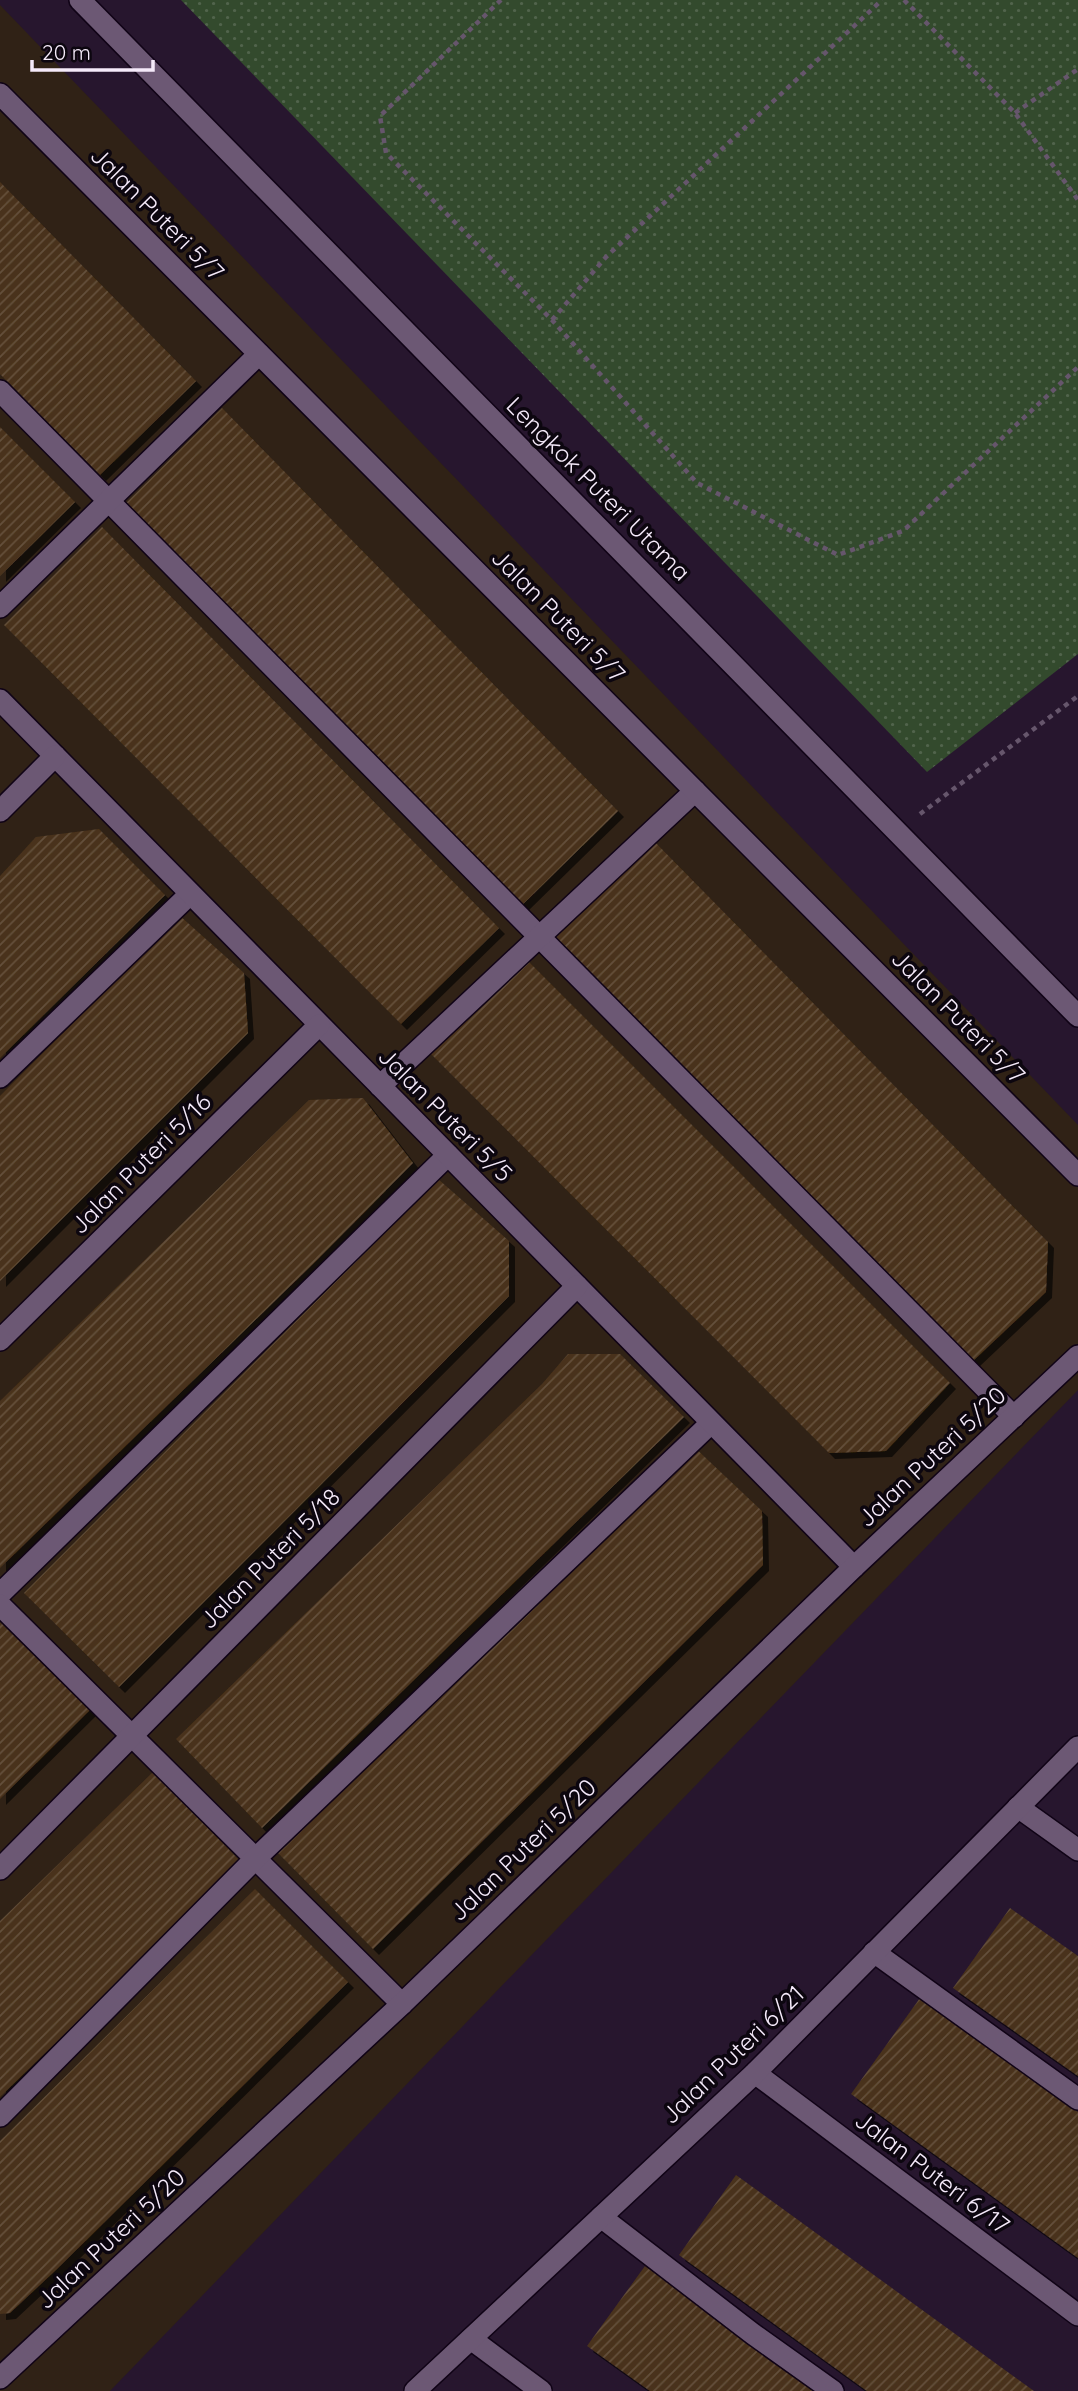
<svg xmlns="http://www.w3.org/2000/svg" width="1078" height="2391" font-family="Quicksand,sans-serif">
<style>
.commercial{fill:#302216}
.grass{fill:url(#grass-dots)}
.building{fill:url(#building-hatch);filter:url(#shadow)}
.lines{fill:none;stroke-linecap:round;stroke-linejoin:round}
.service-casing{stroke:#100316;stroke-width:24}
.minor-casing{stroke:#100316;stroke-width:24}
.path{stroke:#66566c;stroke-width:4.5;stroke-dasharray:5 5;stroke-linecap:butt}
.service{stroke:#6c5874;stroke-width:21}
.minor{stroke:#6c5874;stroke-width:21}
.labels{text-anchor:middle;stroke-width:7;stroke-linejoin:round;paint-order:stroke}
.street-label{font-size:24px;fill:#f5eafa;stroke:#0c060f}
</style>
<defs>
<pattern id="grass-dots" width="8" height="8" patternUnits="userSpaceOnUse" patternTransform="scale(1.75)"><rect width="8" height="8" fill="#334a2d"/><path d="M2 2h.1M6 6h.1" fill="none" stroke="#51644c" stroke-width="1.8" stroke-linecap="round"/></pattern>
<pattern id="building-hatch" width="6" height="6" patternUnits="userSpaceOnUse" patternTransform="scale(1.75)"><rect width="6" height="6" fill="#49321a"/><path d="M-1 1l2-2M0 6l6-6M5 7l2-2" fill="none" stroke="#64503c"/></pattern>
<filter id="shadow"><feDropShadow dx="6" dy="6" stdDeviation="0" flood-color="#0009"/></filter>
</defs>
<rect width="100%" height="100%" fill="#27162e"/>
<path class="commercial" d="M0 5 1078 1125V1390L110 2391H0Z"/>
<path class="grass" d="M181 0H1078V654L927 772Z"/>
<g class="building">
<path d="M0 182 196 381 100 475 0 374Z"/>
<path d="M222 408 618 811 520 907 124 505Z"/>
<path d="M0 427 75 502 0 576Z"/>
<path d="M102 527 499 928 401 1024 4 625Z"/>
<path d="M99 829 165 895 0 1058V876L36 837Z"/>
<path d="M651 838 1048 1242 1046 1292 973 1361 553 935Z"/>
<path d="M180 916 244 973 248 1033 0 1281V1096Z"/>
<path d="M525 958 950 1383 886 1451 829 1453 430 1053Z"/>
<path d="M363 1098 413 1163 316 1261 0 1568V1401L309 1100Z"/>
<path d="M438 1179 509 1241V1296L119 1687 24 1593Z"/>
<path d="M568 1354H620L684 1417 262 1828 176 1739 542 1384Z"/>
<path d="M692 1445 762 1511 763 1565 373 1949 278 1853Z"/>
<path d="M0 1620 90 1710 0 1799Z"/>
<path d="M153 1772 241 1862 0 2097V1921Z"/>
<path d="M255 1889 348 1982 57 2269 10 2313 0 2314V2141Z"/>
<path d="M1010 1908 1078 1956V2076L953 1988Z"/>
<path d="M920 1998 1078 2112V2258L851 2094Z"/>
<path d="M736 2175 1034 2391H867L679 2255Z"/>
<path d="M645 2266 819 2391H650L587 2346Z"/>
</g>
<g class="lines">
<g class="service-casing">
<g id="service">
<path d="M0 391 1014 1417"/>
<path d="M0 607 259 354"/>
<path d="M0 1077 190 894"/>
<path d="M380 1086 695 791"/>
<path d="M0 1594 448 1155"/>
<path d="M0 1605 402 2004"/>
<path d="M874 1952 1078 2099"/>
<path d="M0 2116 255 1859 711 1423"/>
<path d="M601 2217 753 2334 833 2391"/>
</g>
</g>
<g class="minor-casing">
<g id="minor">
<path d="M80 0 1078 1016"/>
<path d="M0 94 1078 1175"/>
<path d="M0 700 854 1567"/>
<path d="M0 811 55 756"/>
<path d="M0 1340 319 1025"/>
<path d="M1018 1807 1078 1850"/>
<path d="M0 1869 577 1286"/>
<path d="M755 2073 1078 2315"/>
<path d="M471 2339 541 2391"/>
<path d="M0 2378 402 2004 854 1567 1078 1356"/>
<path d="M415 2391 755 2073 1078 1747"/>
</g>
</g>
<g class="path">
<path d="M501 0 380 116 386 153 552 320 697 483 838 555 903 531 1078 367"/>
<path d="M904 0 1015 113 1078 200"/>
<path d="M1015 113 1078 69"/>
<path d="M552 320 606 257 882 0"/>
<path d="M920 814 1078 696"/>
</g>
<use href="#service" class="service"/>
<use href="#minor" class="minor"/>
</g>
<g class="labels">
<g class="street-label">
<text transform="translate(157 214) rotate(45)" y="8">Jalan Puteri 5/7</text>
<text transform="translate(598 489) rotate(45)" y="8">Lengkok Puteri Utama</text>
<text transform="translate(558 616) rotate(45)" y="8">Jalan Puteri 5/7</text>
<text transform="translate(958 1017) rotate(45)" y="8">Jalan Puteri 5/7</text>
<text transform="translate(445 1115) rotate(45)" y="8">Jalan Puteri 5/5</text>
<text transform="translate(141 1164) rotate(-45)" y="8">Jalan Puteri 5/16</text>
<text transform="translate(932 1457) rotate(-43)" y="8">Jalan Puteri 5/20</text>
<text transform="translate(270 1559) rotate(-45)" y="8">Jalan Puteri 5/18</text>
<text transform="translate(523 1850) rotate(-44)" y="8">Jalan Puteri 5/20</text>
<text transform="translate(733 2055) rotate(-44)" y="8">Jalan Puteri 6/21</text>
<text transform="translate(932 2173) rotate(37)" y="8">Jalan Puteri 6/17</text>
<text transform="translate(111 2239) rotate(-43)" y="8">Jalan Puteri 5/20</text>
</g>
</g>
<path d="M32 60v10h121v-10" fill="none" stroke="#f5eafa" stroke-width="3.5"/>
<text x="42" y="60" font-size="21" fill="#f5eafa" stroke="#0c060f" stroke-width="5" paint-order="stroke">20 m</text>
</svg>
